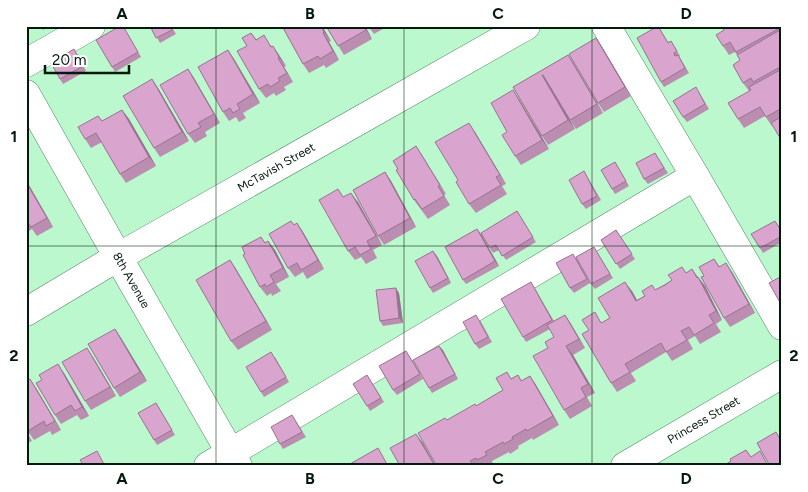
<svg xmlns="http://www.w3.org/2000/svg" width="808" height="492" font-family="Figtree,sans-serif">
<style>
.lines{fill:none;stroke-linecap:round;stroke-linejoin:round}
.minor-casing{stroke:#4f8761;stroke-width:29}
.minor{stroke:#fff;stroke-width:28}
.wall{fill:#bb8db1}
.shaded-wall{fill:#987390}
.building{fill:#d9a4ce;stroke:#987390}
.grid{fill:none;stroke:#041a0c;stroke-width:1;stroke-opacity:0.55}
.labels{text-anchor:middle;stroke-width:4;stroke-linejoin:round;paint-order:stroke}
.street-label{font-size:12px;fill:#041a0c;stroke:#fff}
.neatline{fill:none;stroke:#041a0c;stroke-width:2}
.grid-label{font-size:16px;text-anchor:middle;font-weight:bold;fill:#041a0c}
</style>
<rect width="100%" height="100%" fill="#bcf8cd"/>
<g class="lines">
<g class="minor-casing">
<g id="minor">
<path d="M606 26 695 176 782 326"/>
<path d="M26 63 91 26"/>
<path id="s1" d="M26 94 118 257 238 466"/>
<path id="s2" d="M26 312 118 257 526 26"/>
<path d="M208 466 695 176"/>
<path id="s3" d="M625 466 782 374"/>
</g>
</g>
<use href="#minor" class="minor"/>
</g>
<g class="wall">
<path d="M40 26H50L43 30Z"/>
<path d="M123 26 141 57 115 72 112 67Z"/>
<path d="M150 26H171L176 34 160 43Z"/>
<path d="M221 26H228L223 29Z"/>
<path d="M282 26H322L331 41 329 42 339 60 326 68 324 65 309 73 303 64Z"/>
<path d="M326 26H365L372 39 344 55Z"/>
<path d="M368 26H388L374 34Z"/>
<path d="M658 26 668 42 671 41 680 56H679L689 73 664 87 661 82Z"/>
<path d="M722 26H781L782 28V141L773 126H772L765 116 744 128 738 119 749 91 743 83 740 60 737 55 735 52 729 55 723 46 724 30Z"/>
<path d="M251 33 256 39 272 46H273L286 66 284 67 293 82 284 87 286 90 276 96 274 93 266 98 259 89 247 46Z"/>
<path d="M596 38 602 47 631 96 604 112 598 103Z"/>
<path d="M228 50 234 59 260 103 243 113 246 118 239 122 236 117 229 121 223 112Z"/>
<path d="M77 54 86 71 63 84 60 79Z"/>
<path d="M568 55 574 64 603 113 576 129 570 120 549 84 575 129 548 145 542 136 513 87Z"/>
<path d="M188 69 194 78 220 123 205 132 207 136 195 143 188 134Z"/>
<path d="M158 88 189 141 160 157 154 148Z"/>
<path d="M699 92 709 109 687 122 683 117Z"/>
<path d="M519 99 549 149 521 165 515 156 507 132Z"/>
<path d="M122 110 129 119 156 166 126 183 120 174 102 142 91 148 85 139 98 116 102 121Z"/>
<path d="M475 132 506 184 502 186 507 194 476 213 469 204 458 180Z"/>
<path d="M416 146 446 194 444 195 450 205 428 219 414 200 398 169Z"/>
<path d="M655 153 668 173 648 184 644 179Z"/>
<path d="M615 162 629 186 615 194 612 189Z"/>
<path d="M584 171 601 200 586 209 582 204Z"/>
<path d="M385 172 391 181 416 227 384 245 378 236Z"/>
<path d="M26 180 53 227 37 236 32 229 26 233Z"/>
<path d="M344 197 358 202 382 245 373 250 377 258 366 264 361 257 355 260 348 251Z"/>
<path d="M517 211 536 242 506 260 499 250 493 253 490 248Z"/>
<path d="M775 221 782 231V242L763 253 760 248Z"/>
<path d="M297 223 303 232 324 269 307 279 303 272 295 277 288 268Z"/>
<path d="M616 230 635 259 620 269 601 240Z"/>
<path d="M481 234 499 266 466 284 463 280Z"/>
<path d="M261 237 265 243 268 241 275 250 289 277 276 284 281 291 272 296 271 293 267 296 260 287 245 254Z"/>
<path d="M594 247 613 278 595 289 591 284Z"/>
<path d="M437 256 451 283 433 293 430 288Z"/>
<path d="M576 258 590 283 574 293 570 288Z"/>
<path d="M714 259 720 267 732 272 755 313 730 327 724 318 704 276Z"/>
<path d="M230 260 236 269 272 330 238 350 231 341Z"/>
<path d="M682 267 686 273 692 269 705 286 722 320 716 324 721 332 700 344 695 336 688 340 693 349 672 361 666 352 631 373 636 381 617 392 611 383 589 330 610 318 632 291 637 300 672 280Z"/>
<path d="M534 287 553 321 565 315 571 324 585 348 573 355 595 393 587 397 592 406 570 419 564 410 548 348 554 337 550 329 526 342 523 337Z"/>
<path d="M399 293 403 323 383 326 380 321Z"/>
<path d="M480 320 492 342 479 349 475 344Z"/>
<path d="M115 329 121 338 147 381 120 397 114 388Z"/>
<path d="M439 346 458 379 432 393 429 388Z"/>
<path d="M406 351 423 379 397 395 393 390Z"/>
<path d="M93 357 116 396 91 410 85 401Z"/>
<path d="M275 357 289 382 264 397 261 392Z"/>
<path d="M64 373 89 416 81 420 77 415 61 424 55 415 42 380Z"/>
<path d="M367 375 384 402 370 411 367 406Z"/>
<path d="M518 375 522 381 530 376 536 385 559 425 533 440 532 438 518 446 519 448 510 454 509 452 492 461 493 464 490 466H437L447 420 476 406 503 390 512 378Z"/>
<path d="M36 388 61 430 52 435 50 431 34 440 26 429Z"/>
<path d="M156 403 175 435 157 445 154 440Z"/>
<path d="M292 415 306 437 283 449 280 444Z"/>
<path d="M26 431 32 441 26 444Z"/>
</g>
<g class="shaded-wall">
<path d="M321 26H322L331 41 324 32Z"/>
<path d="M364 26H365L372 39 366 30Z"/>
<path d="M323 33 329 42 339 60 333 51Z"/>
<path d="M596 38 602 47 631 96 625 87Z"/>
<path d="M273 46 279 55 286 66 279 57Z"/>
<path d="M228 50 234 59 260 103 253 94Z"/>
<path d="M568 55 574 64 603 113 597 104Z"/>
<path d="M278 58 284 67 293 82 287 73Z"/>
<path d="M188 69 194 78 220 123 214 114Z"/>
<path d="M542 75 549 84 575 129 568 120Z"/>
<path d="M152 79 158 88 189 141 182 132Z"/>
<path d="M513 90 519 99 549 149 542 140Z"/>
<path d="M122 110 129 119 156 166 149 157Z"/>
<path d="M469 123 475 132 506 184 500 175Z"/>
<path d="M416 146 422 155 446 194 440 185Z"/>
<path d="M385 172 391 181 416 227 410 218Z"/>
<path d="M26 180 53 227 47 218 26 182Z"/>
<path d="M351 193 358 202 382 245 376 236Z"/>
<path d="M297 223 303 232 324 269 318 260Z"/>
<path d="M477 229 481 234 499 266 495 261Z"/>
<path d="M268 241 275 250 289 277 283 268Z"/>
<path d="M433 251 437 256 451 283 448 278Z"/>
<path d="M230 260 236 269 272 330 266 321Z"/>
<path d="M726 263 732 272 755 313 749 304Z"/>
<path d="M698 277 705 286 722 320 716 311Z"/>
<path d="M531 282 534 287 556 325 552 320Z"/>
<path d="M625 282 632 291 642 310 636 301Z"/>
<path d="M396 288 399 293 403 323 399 318Z"/>
<path d="M565 315 571 324 585 348 579 339Z"/>
<path d="M115 329 121 338 147 381 140 372Z"/>
<path d="M439 346 443 350 458 379 455 374Z"/>
<path d="M566 346 573 355 595 393 588 384Z"/>
<path d="M87 348 93 357 116 396 110 387Z"/>
<path d="M58 364 64 373 89 416 82 407Z"/>
<path d="M530 376 536 385 559 425 553 416Z"/>
<path d="M30 379 36 388 61 430 55 421Z"/>
<path d="M416 434 423 443 436 466H435Z"/>
</g>
<g class="building">
<path d="M120 26H123L138 52 112 67 96 40Z"/>
<path d="M150 26H171L172 30 156 38Z"/>
<path d="M282 26H321L324 32 323 33 333 51 320 59 318 56 303 64Z"/>
<path d="M326 26H364L366 30 338 46Z"/>
<path d="M658 26 668 43 671 41 677 51 674 53 675 56 678 55 685 68 661 82 637 38Z"/>
<path d="M722 26H779L780 28 736 52 730 42 723 46 716 35 724 30Z"/>
<path d="M780 30 782 33V66L753 82 751 78 743 83 733 65 740 60 737 55Z"/>
<path d="M251 33 256 40 264 35 271 47 273 46 279 57 278 58 287 73 278 78 280 81 270 87 268 84 259 89 237 51 247 46 242 38Z"/>
<path d="M596 38 625 87 598 103 569 54Z"/>
<path d="M74 49 83 66 60 79 51 63Z"/>
<path d="M228 50 253 94 237 104 240 109 233 113 230 108 223 112 198 67Z"/>
<path d="M568 55 597 104 570 120 543 75H542L568 120 542 136 513 87Z"/>
<path d="M188 69 214 114 198 123 201 127 188 134 160 85Z"/>
<path d="M782 69V108L766 117 760 107 738 119 728 103 751 90 749 87Z"/>
<path d="M152 79 182 132 154 148 123 96Z"/>
<path d="M696 87 705 104 683 117 673 101Z"/>
<path d="M513 90 542 140 515 156 502 135 507 132 491 103Z"/>
<path d="M122 110 149 157 120 174 96 133 85 139 78 127 98 116 102 121Z"/>
<path d="M782 116V141L771 123Z"/>
<path d="M469 123 500 175 496 177 501 185 469 204 456 182 458 180 435 142Z"/>
<path d="M416 146 440 185 438 186 444 196 422 209 415 199 414 200 396 170 398 169 393 161Z"/>
<path d="M655 153 664 168 644 179 636 163Z"/>
<path d="M615 162 626 181 612 189 601 170Z"/>
<path d="M584 171 597 196 582 204 569 180Z"/>
<path d="M385 172 410 218 378 236 353 190Z"/>
<path d="M26 182 47 218 31 227 26 220Z"/>
<path d="M338 189 343 197 351 193 376 236 367 241 371 249 360 255 355 247 348 251 319 200Z"/>
<path d="M517 211 533 237 502 256 496 245 490 248 481 233Z"/>
<path d="M291 221 294 225 297 223 318 260 301 270 297 263 288 268 269 234Z"/>
<path d="M775 221 782 232V236L760 248 751 234Z"/>
<path d="M477 229 495 261 463 280 445 247Z"/>
<path d="M616 230 632 254 616 264 601 240Z"/>
<path d="M261 237 265 243 268 241 283 268 270 275 274 282 266 287 265 284 260 287 243 255 245 254 242 247Z"/>
<path d="M594 247 610 274 591 284 576 257Z"/>
<path d="M433 251 448 278 430 288 415 261Z"/>
<path d="M573 254 587 279 570 288 556 263Z"/>
<path d="M714 259 719 267 726 263 749 304 724 318 701 277 704 276 699 267Z"/>
<path d="M230 260 266 321 231 341 196 280Z"/>
<path d="M682 267 686 273 692 269 697 278 698 277 716 311 709 315 714 323 694 335 689 327 681 331 687 340 666 352 661 343 625 364 630 372 611 383 582 334 589 330 582 320 595 312 601 323 610 318 598 298 625 282 636 301 645 296 642 291 652 285 655 290 665 285 672 280 668 275Z"/>
<path d="M782 276V306L769 283Z"/>
<path d="M531 282 552 320 523 337 501 299Z"/>
<path d="M396 288 399 318 380 321 376 290Z"/>
<path d="M476 315 488 337 475 344 463 322Z"/>
<path d="M565 315 579 339 566 346 588 384 581 388 586 397 564 410 533 356 548 348 545 342 554 337 547 325Z"/>
<path d="M115 329 140 372 114 388 88 344Z"/>
<path d="M439 346 455 374 429 388 413 360Z"/>
<path d="M87 348 110 387 85 401 62 362Z"/>
<path d="M406 351 420 374 393 390 379 366Z"/>
<path d="M271 352 286 377 261 392 246 367Z"/>
<path d="M58 364 82 407 75 411 71 405 55 415 36 383 42 380 39 375Z"/>
<path d="M507 372 511 379 518 375 521 381 530 376 553 416 527 431 526 429 512 437 513 439 504 444 503 442 485 452 487 455 477 460 476 458 470 461 472 463 467 466H437L418 433 445 418 447 420 475 404 476 406 503 390 496 378Z"/>
<path d="M367 375 381 398 367 406 353 384Z"/>
<path d="M30 379 55 421 46 426 44 421 28 431 26 429V381Z"/>
<path d="M156 403 172 430 154 440 138 413Z"/>
<path d="M292 415 302 432 280 444 271 427Z"/>
<path d="M776 432 781 441H782V466H770L757 443Z"/>
<path d="M416 434 435 466H400L390 448Z"/>
<path d="M378 448 388 466H350V464Z"/>
<path d="M746 450 751 457 760 451 768 466H723L731 461 730 459Z"/>
<path d="M97 451 105 466H84L80 460Z"/>
</g>
<path class="grid" d="M216 26V466M404 26V466M592 26V466M26 246H782"/>
<g class="labels">
<g class="street-label">
<text dy="4" stroke="none"><textPath href="#s2" startOffset="289">McTavish Street</textPath></text>
<text dy="4" stroke="none"><textPath href="#s1" startOffset="214">8th Avenue</textPath></text>
<text dy="4" stroke="none"><textPath href="#s3" startOffset="91">Princess Street</textPath></text>
</g>
</g>
<rect width="808" height="492" fill="none" stroke="#ffffff" stroke-width="55"/>
<path d="M45 65v8h84v-8" fill="none" stroke="#041a0c" stroke-width="2.5"/>
<text x="52" y="65" font-size="15" fill="#041a0c" stroke="#ffffff" stroke-width="4" paint-order="stroke">20 m</text>
<rect x="28" y="28" width="752" height="436" class="neatline"/>
<g class="grid-label">
<text x="122" y="19">A</text>
<text x="310" y="19">B</text>
<text x="498" y="19">C</text>
<text x="686" y="19">D</text>
<text x="14" y="142">1</text>
<text x="794" y="142">1</text>
<text x="14" y="361">2</text>
<text x="794" y="361">2</text>
<text x="122" y="484">A</text>
<text x="310" y="484">B</text>
<text x="498" y="484">C</text>
<text x="686" y="484">D</text>
</g>
</svg>
